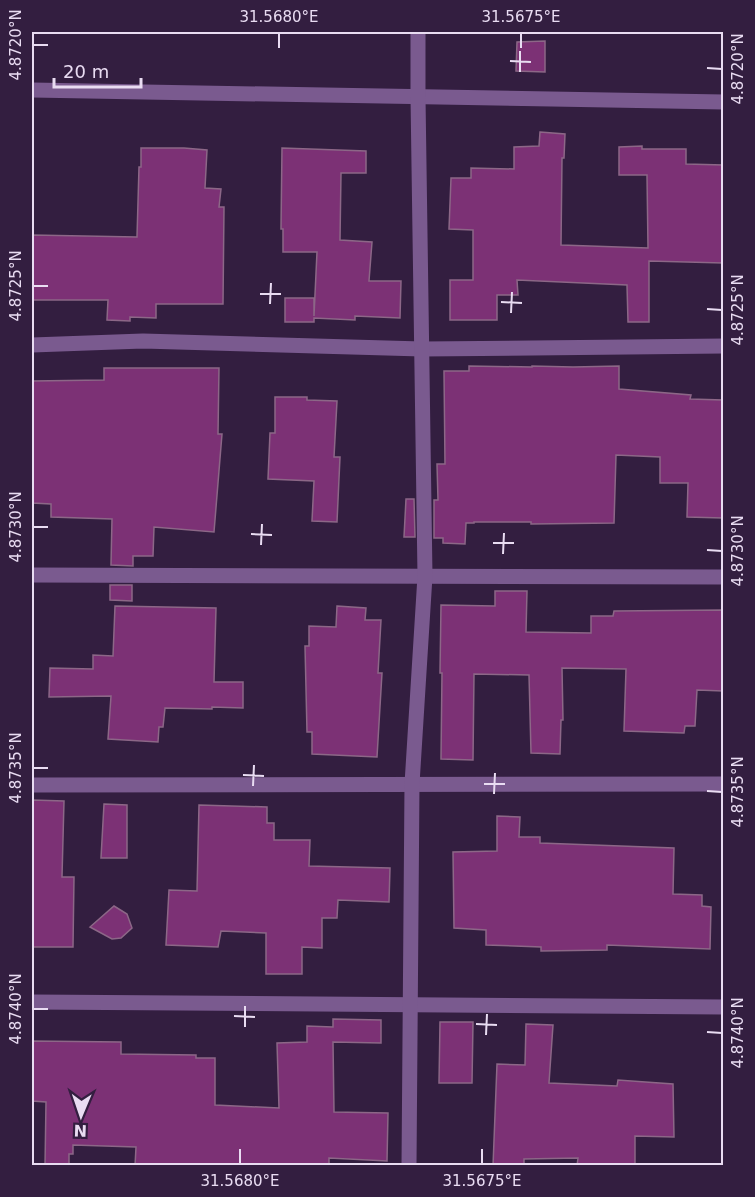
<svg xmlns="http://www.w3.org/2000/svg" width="755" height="1197" font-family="'DejaVu Sans',sans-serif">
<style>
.building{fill:#7c3175;stroke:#8c6787;stroke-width:1.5}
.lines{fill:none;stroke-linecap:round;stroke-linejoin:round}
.street{stroke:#7a5a8f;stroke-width:15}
.ticks{fill:none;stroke:#e9dcf2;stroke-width:2}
.neatline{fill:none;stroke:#e9dcf2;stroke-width:2}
.ticks-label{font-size:15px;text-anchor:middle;fill:#e9dcf2}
</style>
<rect width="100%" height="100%" fill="#331e40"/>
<g class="building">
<path d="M545 41V72L516 71 517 42Z"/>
<path d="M540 132 565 134 564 158H562L561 245 648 248 647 175H619V147L642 146V149H686V164L723 165V263L649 261V322H628L627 285 517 280 518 295H497V320H450V280H473V230L449 229 451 178H471V168L514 169V147L539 146Z"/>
<path d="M141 148H184L207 150 205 188 221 189 219 207H224L223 304H156V318L130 317V321L107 320 108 300H32V235L137 237 139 167H141Z"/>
<path d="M282 148 366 151V173H341L340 240 372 242 369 281H401L400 318 355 316V320L314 318V322H285V298H314V316L317 252H283V229H281Z"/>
<path d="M469 366 532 367V366L573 367 619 366V389L691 395 690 399 723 400V518L687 517 688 483H660V457L616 455 614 523 531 524V522H474V523H466L465 544 443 543V538H434V500H438L437 464H445L444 371H469Z"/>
<path d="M104 368H219L218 434H222L214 532 154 527 153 556H133V566L111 565 112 519 51 517V504L32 503V381L104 380Z"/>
<path d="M275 397H307V400L337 401 334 457H340L337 522 312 521 314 481 268 479 270 433H275Z"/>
<path d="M406 499H414L415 537H404Z"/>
<path d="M110 585H132V601L110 600Z"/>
<path d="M495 591H527L526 632 591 633V616H613L614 611 723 610V691L697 690 695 726H685L684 733 624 731 626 669 562 668 563 720H561L560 754 531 753 529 675 474 674 473 760 441 759 442 673H440L441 605 495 606Z"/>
<path d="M115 606 216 608 214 682H243V708L212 707V709L165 708 163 727H159L158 742 108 739 111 696 49 697 50 668 93 669V655L113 656Z"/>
<path d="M337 606 366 608 365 620H381L378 673H382L377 757 312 754V732H307L305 646H309V626L336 627Z"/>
<path d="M32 800 64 801 62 877H74L73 947H32Z"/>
<path d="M104 804 127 805V858H101Z"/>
<path d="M199 805 267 807V823H274V840H310L309 866 390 868 389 902 338 900 337 918H322V948L302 947V974H266V933L221 931 218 947 166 945 169 890 197 891Z"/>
<path d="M497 816 520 817 519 837H540V843L674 848 673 894 702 895V906L711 907 710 949 607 945V950L541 951V947L486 945V930L454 928 453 852 497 851Z"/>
<path d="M114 906 127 914 132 928 121 938 112 939 90 927Z"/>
<path d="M333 1019 381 1020V1043L333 1042 334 1112 388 1113 387 1161 329 1158V1166H135L136 1147 73 1145V1154H69V1166H45L46 1102 32 1101V1041L121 1042V1054L196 1055V1058H215V1105L279 1108 277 1043 307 1042V1026L333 1027Z"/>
<path d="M440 1022H473L472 1083H439Z"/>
<path d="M526 1024 553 1025 549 1083 617 1086 618 1080 673 1084 674 1137 635 1136V1165L577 1166 578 1158 524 1159V1166H493L497 1064 525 1065Z"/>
</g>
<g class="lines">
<g class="street">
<path d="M32 90 724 102"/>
<path d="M32 345 143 341 422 349 724 346"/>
<path d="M32 575 724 577"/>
<path d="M32 785 724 784"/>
<path d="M32 1002 724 1007"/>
<path d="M409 1166 412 784 425 576 418 97V32"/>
</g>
</g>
<path class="ticks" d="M33 45H48M279 48V33M521 48V33M510 61 531 62M707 68 722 69M520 72V51M33 286H48M260 294H281M501 302 522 303M270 304 271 283M707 309 722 310M511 313 512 292M33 527H48M251 534 272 535M493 543H514M261 545 262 524M707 550 722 551M503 554 504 533M33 768H48M243 775 264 776M484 784H505M253 786 254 765M707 791 722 792M494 794 495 773M33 1009H48M234 1016 255 1017M476 1024 497 1025M245 1027V1006M707 1032 722 1033M486 1035 487 1014M240 1164V1149M482 1164V1149"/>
<rect width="755" height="1197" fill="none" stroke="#331e40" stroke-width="66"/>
<g transform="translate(81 1116) rotate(182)" stroke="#331e40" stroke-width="4.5" paint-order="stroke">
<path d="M0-4.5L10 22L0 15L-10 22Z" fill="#e9dcf2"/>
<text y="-9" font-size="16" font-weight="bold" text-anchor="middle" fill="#e9dcf2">N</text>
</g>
<path d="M54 78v9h87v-9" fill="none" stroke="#e9dcf2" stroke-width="3"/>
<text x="63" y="78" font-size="18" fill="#e9dcf2" stroke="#331e40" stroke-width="4.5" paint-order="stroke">20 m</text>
<rect x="33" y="33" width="689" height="1131" class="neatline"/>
<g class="ticks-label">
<text x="279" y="22">31.5680°E</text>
<text x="521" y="22">31.5675°E</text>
<text transform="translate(16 45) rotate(-90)" y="5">4.8720°N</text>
<text transform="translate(738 69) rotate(-90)" y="5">4.8720°N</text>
<text transform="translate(16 286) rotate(-90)" y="5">4.8725°N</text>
<text transform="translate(738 310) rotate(-90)" y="5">4.8725°N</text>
<text transform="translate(16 527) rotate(-90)" y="5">4.8730°N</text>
<text transform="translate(738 551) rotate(-90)" y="5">4.8730°N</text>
<text transform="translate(16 768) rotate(-90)" y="5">4.8735°N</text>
<text transform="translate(738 792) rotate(-90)" y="5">4.8735°N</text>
<text transform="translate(16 1009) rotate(-90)" y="5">4.8740°N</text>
<text transform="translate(738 1033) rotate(-90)" y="5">4.8740°N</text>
<text x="240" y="1186">31.5680°E</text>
<text x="482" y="1186">31.5675°E</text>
</g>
</svg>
